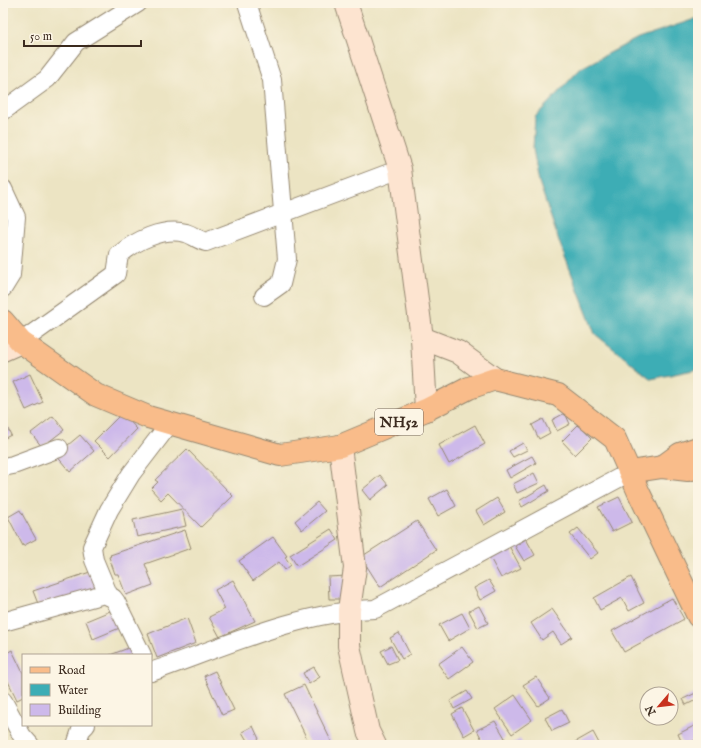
<svg xmlns="http://www.w3.org/2000/svg" width="701" height="748" font-family="'IM FELL English',serif">
<style>
.water{fill:#3cadb5;stroke:#3c6c6a}
.building{fill:#cdb9ea}
.lines{fill:none;stroke-linecap:round;stroke-linejoin:round}
.street-casing{stroke:#948770;stroke-width:20}
.secondary-casing{stroke:#948770;stroke-width:24}
.primary-casing{stroke:#948770;stroke-width:24}
.highway-casing{stroke:#948770;stroke-width:24}
.street{stroke:#fff;stroke-width:18}
.secondary{stroke:#fde4d0;stroke-width:22}
.primary{stroke:#f9bc8a;stroke-width:22}
.highway{stroke:#f9bc8a;stroke-width:22}
.labels{text-anchor:middle;stroke-width:4;stroke-linejoin:round;paint-order:stroke}
.shield{fill:#fcf5e5;stroke:#75675a;stroke-width:1}
.shield-label{font-size:15px;font-weight:bold;fill:#3b2a1e}
</style>
<rect width="100%" height="100%" fill="#fcf5e5"/>
<filter id="ink" filterUnits="userSpaceOnUse"><feTurbulence type="fractalNoise" baseFrequency=".025" numOctaves="2"/><feDisplacementMap in="SourceGraphic" scale="8" xChannelSelector="R" yChannelSelector="G"/><feConvolveMatrix kernelMatrix="1 2 1 2 8 2 1 2 1" color-interpolation-filters="sRGB"/></filter>
<filter id="wash" filterUnits="userSpaceOnUse"><feTurbulence type="fractalNoise" baseFrequency=".012" numOctaves="4" result="noise"/><feDisplacementMap in="SourceGraphic" scale="16" xChannelSelector="R" yChannelSelector="G"/><feGaussianBlur stdDeviation="0.9" result="paint"/><feColorMatrix in="noise" values="0 0 0 0 0 0 0 0 0 0 0 0 0 0 0 0 0 1.4 0 .05"/><feComposite in="paint" operator="in"/></filter>
<g filter="url(#wash)">
<rect width="100%" height="100%" fill="#ece4c3"/>
<path class="water" d="M698 18V369L651 379 595 334 560 244 539 182 533 149 535 117 581 68 638 38Z"/>
<g id="blocks">
<g class="building">
<path d="M30 374 43 402 26 410 13 382Z"/>
<path d="M122 413 137 429 110 457 94 441Z"/>
<path d="M565 413 570 424 557 431 552 420Z"/>
<path d="M53 416 64 430 42 447 31 433Z"/>
<path d="M3 419 11 435 3 439Z"/>
<path d="M543 419 550 433 539 439 532 425Z"/>
<path d="M579 424 592 438 575 455 562 441Z"/>
<path d="M475 425 485 444 449 464 439 445Z"/>
<path d="M80 435 94 451 70 472 56 455Z"/>
<path d="M523 443 527 450 513 457 509 451Z"/>
<path d="M187 449 233 496 201 527 168 493 161 500 151 489 158 482 155 480Z"/>
<path d="M532 456 536 463 510 478 506 470Z"/>
<path d="M534 473 539 483 517 493 513 484Z"/>
<path d="M380 475 388 485 370 500 362 490Z"/>
<path d="M546 485 549 491 522 507 519 501Z"/>
<path d="M447 489 456 506 438 516 429 499Z"/>
<path d="M619 497 632 522 612 532 598 507Z"/>
<path d="M497 498 505 512 484 525 476 511Z"/>
<path d="M317 502 325 511 302 530 295 521Z"/>
<path d="M182 509 186 526 137 537 133 520Z"/>
<path d="M20 510 36 539 23 546 8 517Z"/>
<path d="M417 521 436 550 380 587 361 557Z"/>
<path d="M578 528 598 553 590 559 570 534Z"/>
<path d="M331 529 338 540 297 566 290 555Z"/>
<path d="M185 530 191 548 145 564 153 585 126 595 118 574H115L109 557 111 556 110 555Z"/>
<path d="M273 537 287 556 285 557 291 565 285 570 279 562 253 581 239 561Z"/>
<path d="M526 539 535 555 524 561 515 546Z"/>
<path d="M509 546 521 568 501 578 489 556Z"/>
<path d="M96 570 102 587 40 609 33 591Z"/>
<path d="M347 576 348 599H329L328 577Z"/>
<path d="M631 577 644 603 629 611 622 598 600 610 594 598Z"/>
<path d="M233 580 255 621 220 637 209 617 225 609 215 590Z"/>
<path d="M489 580 496 591 480 600 474 588Z"/>
<path d="M672 598 684 619 624 652 612 631Z"/>
<path d="M479 606 488 623 478 628 469 611Z"/>
<path d="M115 609 122 627 93 639 86 621Z"/>
<path d="M552 609 572 637 561 644 553 632 542 640 531 623Z"/>
<path d="M462 613 470 628 448 641 439 625Z"/>
<path d="M187 618 196 643 157 658 148 634Z"/>
<path d="M399 633 410 654 402 659 390 638Z"/>
<path d="M391 646 398 660 388 664 381 651Z"/>
<path d="M131 647 134 655H110Z"/>
<path d="M462 647 473 662 449 679 438 664Z"/>
<path d="M12 650 23 673V697L17 700 3 671V655Z"/>
<path d="M314 667 320 677 309 684 303 673Z"/>
<path d="M215 671 234 710 222 715 204 676Z"/>
<path d="M536 677 550 698 538 706 523 685Z"/>
<path d="M304 685 333 745H310L285 694Z"/>
<path d="M467 691 472 699 454 709 450 701Z"/>
<path d="M698 692V699L686 705 683 699Z"/>
<path d="M515 695 532 720 512 734 495 709Z"/>
<path d="M462 708 474 730 464 736 452 714Z"/>
<path d="M562 709 569 723 552 731 545 718Z"/>
<path d="M495 721 505 738 492 745H485L477 730Z"/>
<path d="M698 724V739L683 745 678 734Z"/>
<path d="M253 726 259 739 249 744 242 732Z"/>
<path d="M593 732 600 745H570Z"/>
<path d="M520 739 523 745H510Z"/>
</g>
</g>
</g>
<g filter="url(#ink)">
<use href="#blocks" fill-opacity="0" stroke="#948770" stroke-width="1"/>
<g class="lines">
<g class="street-casing">
<g id="street">
<path d="M247 3 272 80 287 259 281 284 264 296"/>
<path d="M3 111 47 79 76 42 138 3"/>
<path d="M3 189 16 217 11 275 3 288"/>
<path d="M21 342 116 274 119 255C135 241 163 227 186 233 193 235 198 240 206 242L400 169"/>
<path d="M3 467 13 465 59 448"/>
<path d="M109 596 94 560 92 547 109 510 131 474 170 423"/>
<path d="M3 622 104 594 113 598 116 602 142 655"/>
<path d="M151 672C220 648 302 611 375 609L630 472"/>
<path d="M3 701 22 736 30 745"/>
<path d="M76 745 81 730 86 725"/>
</g>
</g>
<g class="secondary-casing">
<g id="secondary">
<path d="M346 3 400 169 422 338 426 410"/>
<path d="M422 338 458 352 495 379"/>
<path d="M3 350 21 342"/>
<path d="M340 446 355 568 349 610V646L368 731 375 745"/>
</g>
</g>
<g class="primary-casing">
<g id="primary">
<path d="M662 467 680 454 698 448"/>
<path d="M630 472 662 467 688 470 698 467"/>
</g>
</g>
<g class="highway-casing">
<path id="highway" d="M3 321 21 342 96 395 148 417 280 455 340 446 426 410 469 388 495 379 558 395 615 439 639 493 698 616"/>
</g>
<use href="#street" class="street"/>
<use href="#secondary" class="secondary"/>
<use href="#primary" class="primary"/>
<use href="#highway" class="highway"/>
</g>
</g>
<g class="labels">
<rect class="shield" x="375" y="409" width="48" height="26" rx="3"/>
<g class="shield-label">
<text x="399" y="427">NH52</text>
</g>
</g>
<rect width="701" height="748" fill="none" stroke="#fcf5e5" stroke-width="16"/>
<rect x="22" y="654" width="130" height="72" fill="#fcf5e5" stroke="#afa495"/>
<rect x="30" y="667" width="20" height="6" fill="#f9bc8a" stroke="#afa495"/>
<text x="58" y="674" font-size="12" fill="#3b2a1e">Road</text>
<rect x="30" y="684" width="20" height="12" fill="#3cadb5" stroke="#afa495"/>
<text x="58" y="694" font-size="12" fill="#3b2a1e">Water</text>
<rect x="30" y="704" width="20" height="12" fill="#cdb9ea" stroke="#afa495"/>
<text x="58" y="714" font-size="12" fill="#3b2a1e">Building</text>
<g transform="translate(659 706) rotate(242)"><circle r="19" fill="#fcf5e5" stroke="#afa495"/>
<path d="M0-3L7 15L0 10L-7 15Z" fill="#c8321e"/>
<text y="-6" font-size="11" font-weight="bold" text-anchor="middle" fill="#3b2a1e">N</text>
</g>
<path d="M24 40v6h117v-6" fill="none" stroke="#3b2a1e" stroke-width="2"/>
<text x="30" y="40" font-size="12" fill="#3b2a1e" stroke="#fcf5e5" stroke-width="3" paint-order="stroke">50 m</text>
</svg>
